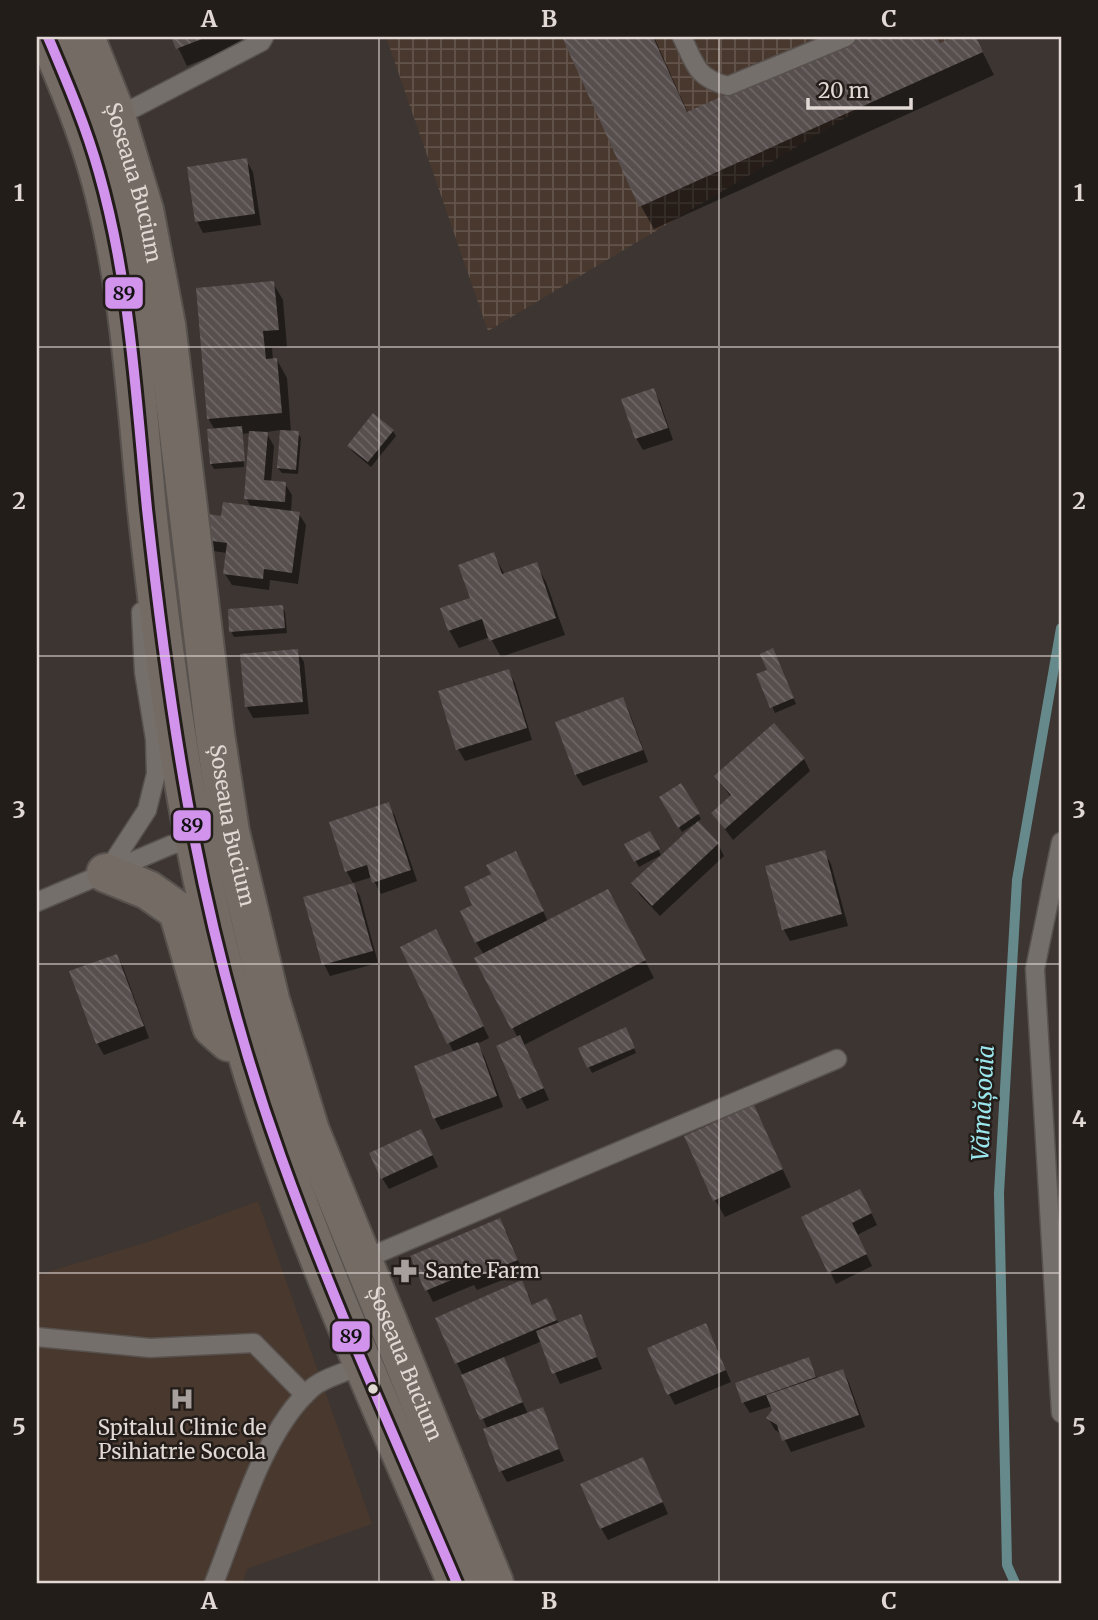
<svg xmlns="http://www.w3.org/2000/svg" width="1098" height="1620" font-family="Merriweather,serif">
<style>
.built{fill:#48382e}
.industrial{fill:url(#industrial-grid)}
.shadow{fill:#0007}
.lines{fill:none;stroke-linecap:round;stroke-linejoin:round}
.stream{stroke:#668a8c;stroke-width:10}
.building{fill:url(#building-back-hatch)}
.lane-casing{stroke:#58524f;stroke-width:21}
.primary-casing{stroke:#58524f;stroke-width:42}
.lane{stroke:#756f6c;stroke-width:18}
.primary{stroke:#746c64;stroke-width:38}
.bus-1-casing{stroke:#231d1a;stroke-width:16}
.bus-1{stroke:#d193ec;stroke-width:10}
.grid{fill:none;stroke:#e2d9d5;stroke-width:2;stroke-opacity:0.55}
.bus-dot{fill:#e2d9d5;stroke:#231d1a;stroke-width:2.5}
.labels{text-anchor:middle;stroke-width:5;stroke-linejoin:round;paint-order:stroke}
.street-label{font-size:21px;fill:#e2d9d5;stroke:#231d1a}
.poi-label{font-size:21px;fill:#e2d9d5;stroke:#231d1a;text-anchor:start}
.water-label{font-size:23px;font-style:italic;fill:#9ce6ed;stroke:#231d1a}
.line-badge{stroke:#231d1a;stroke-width:2.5}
.pale-badge-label{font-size:19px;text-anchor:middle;font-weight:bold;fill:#111}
.neatline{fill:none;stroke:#e2d9d5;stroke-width:2.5}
.grid-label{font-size:23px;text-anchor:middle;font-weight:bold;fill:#e2d9d5}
</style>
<defs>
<pattern id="industrial-grid" width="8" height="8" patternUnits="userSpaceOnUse" patternTransform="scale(1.75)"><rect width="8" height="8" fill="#48382e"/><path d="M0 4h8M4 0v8" fill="none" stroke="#62544b"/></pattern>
<pattern id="building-back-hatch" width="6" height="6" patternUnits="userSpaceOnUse" patternTransform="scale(1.75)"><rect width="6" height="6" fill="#574e4e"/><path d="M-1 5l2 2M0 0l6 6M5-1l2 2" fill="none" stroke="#6f6767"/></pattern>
</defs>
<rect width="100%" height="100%" fill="#3c3532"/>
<path class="built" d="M258 1201 372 1524 247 1569 243 1583H37V1275L151 1241Z"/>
<path class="industrial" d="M386 37H981L488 331Z"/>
<g class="shadow">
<path d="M173 37H247L249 41 187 66Z"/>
<path d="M564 37H654L688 113 858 37H895L896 39 937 37 941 44 958 37H975L994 75 654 229 641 206Z"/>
<path d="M246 160 253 172 261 225 203 233 197 221Z"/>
<path d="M273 283 283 300 287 347 272 348 273 360H277L287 378 291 432 298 433 301 438 298 474 282 473 278 468 281 430 266 432 274 446 271 483 285 484 292 495 291 512 299 514 306 525 298 584 270 580 269 590 232 585 225 574 227 553 213 551 207 540 223 518 251 507 246 498 250 433 241 434 244 467 214 469 211 464 215 430 208 418Z"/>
<path d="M653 390 660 402 673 440 643 450 636 438Z"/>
<path d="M393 431 396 436 371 467 352 451 349 446Z"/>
<path d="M494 555 505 575 536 564 546 582 565 635 501 657 490 637 459 648 449 630 472 599Z"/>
<path d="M282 607 285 612 287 633 234 637 231 631Z"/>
<path d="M297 651 304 662 309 714 253 718 247 707Z"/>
<path d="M775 656 796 704 775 713 758 675 769 671Z"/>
<path d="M508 671 515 683 532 740 465 761 458 749Z"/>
<path d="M622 699 629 711 648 762 583 786 576 775 557 723Z"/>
<path d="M774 726 804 759 810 771 733 840 713 813 731 797 716 777Z"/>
<path d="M680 786 701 819 697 822 718 844 724 856 660 916 640 895 633 883 695 826 694 824 682 832 661 798Z"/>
<path d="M388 804 395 816 417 881 381 894 372 877 353 883 347 872 331 823Z"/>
<path d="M649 833 661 855 639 867 627 845Z"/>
<path d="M824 852 831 864 848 926 790 941 784 930Z"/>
<path d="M522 865 548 922 618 908 654 978 524 1045 549 1100 527 1109 521 1098 518 1038 477 959 484 955 476 942 475 906Z"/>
<path d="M353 885 360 896 378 963 330 976 324 964Z"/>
<path d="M442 942 489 1038 477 1044 484 1056 503 1107 441 1130 435 1119 416 1067 454 1053 402 948Z"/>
<path d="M117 956 123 967 149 1038 104 1055 97 1043Z"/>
<path d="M628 1034 636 1053 592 1073 580 1049Z"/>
<path d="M753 1107 791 1187 725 1217 715 1200Z"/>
<path d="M427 1143 438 1167 389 1189 382 1178Z"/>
<path d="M866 1202 877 1225 857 1235 872 1266 836 1284 804 1218Z"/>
<path d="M506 1231 523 1272 477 1290 474 1285 433 1302 427 1290Z"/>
<path d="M528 1294 533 1306 547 1300 559 1324 580 1316 602 1369 560 1384 542 1341 502 1358 528 1414 542 1409 564 1461 507 1482 501 1471 488 1430 457 1363Z"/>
<path d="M712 1337 731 1382 675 1405 669 1394Z"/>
<path d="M808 1359 818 1380 843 1371 849 1383 865 1427 791 1452 782 1434 775 1430 768 1418 774 1411 772 1406 750 1413 743 1402Z"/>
<path d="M649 1471 668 1514 608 1540 601 1528Z"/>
</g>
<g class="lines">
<path class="stream" d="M1015 1583 1007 1565 999 1193 1017 880 1061 628"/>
</g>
<g class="building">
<path d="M171 37H207L176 49Z"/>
<path d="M562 37H653L687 112 854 37H937L940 43 954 37H976L983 52 639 207Z"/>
<path d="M247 158 255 214 195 222 187 167Z"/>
<path d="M274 281 279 330 263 331 266 359 277 358 282 413 207 419 196 288Z"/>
<path d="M654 388 668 428 635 439 621 399Z"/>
<path d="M373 413 394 430 368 462 347 446Z"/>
<path d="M242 426 245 461 210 464 207 429Z"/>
<path d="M280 430 299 431 296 470 277 468Z"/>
<path d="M249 431 268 432 264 480 286 482 285 502 244 499Z"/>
<path d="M223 502 300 512 292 573 264 569 263 579 223 574 227 543 205 540 208 514 221 516Z"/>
<path d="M494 552 502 574 537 562 556 618 489 641 482 619 448 631 440 608 470 598 458 565Z"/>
<path d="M283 605 285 628 229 632 228 609Z"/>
<path d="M773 648 794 698 770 708 756 674 767 670 760 654Z"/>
<path d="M298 649 303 702 245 707 240 654Z"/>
<path d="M509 669 527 728 456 750 438 691Z"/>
<path d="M623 697 643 750 575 775 555 722Z"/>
<path d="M774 723 805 758 725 829 711 813 731 795 714 776Z"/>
<path d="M681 783 700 813 678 828 659 797Z"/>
<path d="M389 802 411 870 372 883 367 865 345 872 329 822Z"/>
<path d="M698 821 719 843 652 906 631 883Z"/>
<path d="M650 831 660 849 634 862 624 844Z"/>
<path d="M825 850 842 914 782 930 765 866Z"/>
<path d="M516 851 544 911 475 943 460 911 472 905 464 887 491 874 486 865Z"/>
<path d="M354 883 373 951 322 965 303 897Z"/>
<path d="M608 889 646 960 511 1029 474 958Z"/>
<path d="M436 929 484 1026 447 1044 400 947Z"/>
<path d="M117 954 144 1026 96 1044 69 971Z"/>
<path d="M626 1027 635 1048 587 1068 578 1048Z"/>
<path d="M520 1035 544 1088 519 1099 496 1046Z"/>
<path d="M478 1042 497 1096 433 1119 414 1066Z"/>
<path d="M754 1105 783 1169 713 1201 684 1136Z"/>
<path d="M421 1129 433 1155 381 1179 369 1153Z"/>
<path d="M860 1189 872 1213 852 1223 867 1254 828 1273 801 1217Z"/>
<path d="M500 1218 518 1260 469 1280 466 1274 425 1291 410 1256Z"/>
<path d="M522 1280 532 1305 547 1298 557 1320 455 1364 435 1318Z"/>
<path d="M581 1314 597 1357 552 1374 536 1331Z"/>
<path d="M706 1323 726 1370 667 1395 647 1348Z"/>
<path d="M504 1357 523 1402 480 1420 461 1375Z"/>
<path d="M809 1357 816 1377 742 1403 735 1383Z"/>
<path d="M843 1369 859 1415 782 1441 777 1425 766 1418 772 1410 766 1395Z"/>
<path d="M543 1407 559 1449 499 1472 483 1429Z"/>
<path d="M643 1457 663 1502 600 1529 580 1484Z"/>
</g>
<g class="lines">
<g class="lane-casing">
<g id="lane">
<path d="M682 37C695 64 696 78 728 86L846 37"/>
<path d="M113 116 136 107 261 42 264 37"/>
<path d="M1061 842 1035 969 1061 1413"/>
<path d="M106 873 147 810 156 774 155 739 144 672 141 612"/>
<path d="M37 902 171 845 199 839"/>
<path d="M362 1260 837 1059"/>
<path d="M37 1337 150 1348 254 1343 305 1395"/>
<path d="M214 1583C238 1523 263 1431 312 1388 323 1378 351 1370 366 1364"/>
</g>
</g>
<g class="primary-casing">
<g id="primary">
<path d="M48 37C67 82 86 126 99 173 130 282 136 397 147 509 159 619 173 729 194 837 215 945 244 1054 281 1157 333 1302 397 1442 457 1583"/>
<path id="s1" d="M85 37 113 107 144 210 166 325 215 734 230 832 270 1000 310 1131 494 1583"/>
<path d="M106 873 148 890 178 911 212 1027 229 1042"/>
</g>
</g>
<use href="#lane" class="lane"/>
<use href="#primary" class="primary"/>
<g class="bus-1-casing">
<path id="bus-1" d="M48 37C67 82 86 126 99 173 130 282 136 397 147 509 159 619 173 729 194 837 215 945 244 1054 281 1157 333 1302 397 1442 457 1583"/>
</g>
<use href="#bus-1" class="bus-1"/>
</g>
<path class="grid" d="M379 37V1583M719 37V1583M37 347H1061M37 656H1061M37 964H1061M37 1273H1061"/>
<defs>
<g id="pharmacy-bare" transform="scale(1.89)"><path d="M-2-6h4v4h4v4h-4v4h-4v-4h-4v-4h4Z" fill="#a8a09c" stroke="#231d1a" stroke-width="2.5" paint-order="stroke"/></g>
<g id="hospital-bare" transform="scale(1.89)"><path d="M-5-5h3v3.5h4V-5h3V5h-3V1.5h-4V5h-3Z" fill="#a8a09c" stroke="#231d1a" stroke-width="2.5" paint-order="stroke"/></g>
</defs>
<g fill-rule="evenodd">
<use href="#pharmacy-bare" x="405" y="1271"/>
<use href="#hospital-bare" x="182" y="1399"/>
</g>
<circle class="bus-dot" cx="373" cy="1389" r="6"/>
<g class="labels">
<g class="street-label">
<text dy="7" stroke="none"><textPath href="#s1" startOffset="154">Șoseaua Bucium</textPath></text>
<text dy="7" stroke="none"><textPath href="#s1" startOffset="805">Șoseaua Bucium</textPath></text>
<text dy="7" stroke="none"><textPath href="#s1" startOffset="1372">Șoseaua Bucium</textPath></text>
</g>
<g class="poi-label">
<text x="425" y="1278">Sante Farm</text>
<text x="182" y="1435" text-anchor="middle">Spitalul Clinic de<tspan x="182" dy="24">Psihiatrie Socola</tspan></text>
</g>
<g class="water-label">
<text transform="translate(983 1103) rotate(-87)" y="8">Vămășoaia</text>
</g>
</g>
<g class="line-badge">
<rect x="104" y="276" width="40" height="34" rx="7" fill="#d193ec"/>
<rect x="172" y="809" width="40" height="33" rx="7" fill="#d193ec"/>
<rect x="331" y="1320" width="40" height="33" rx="7" fill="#d193ec"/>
</g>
<g class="pale-badge-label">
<text x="124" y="300">89</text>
<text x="192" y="832">89</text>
<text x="351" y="1343">89</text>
</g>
<rect width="1098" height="1620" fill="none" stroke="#231d1a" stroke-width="77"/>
<path d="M808 98v10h103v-10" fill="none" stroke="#e2d9d5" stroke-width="3.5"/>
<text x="818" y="98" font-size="21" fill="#e2d9d5" stroke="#231d1a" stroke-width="5" paint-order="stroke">20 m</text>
<rect x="38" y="38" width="1022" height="1544" class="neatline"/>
<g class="grid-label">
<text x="209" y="27">A</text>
<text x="549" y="27">B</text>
<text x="889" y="27">C</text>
<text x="19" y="201">1</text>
<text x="1079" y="201">1</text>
<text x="19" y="509">2</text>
<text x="1079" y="509">2</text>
<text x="19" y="818">3</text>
<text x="1079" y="818">3</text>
<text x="19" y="1127">4</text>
<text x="1079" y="1127">4</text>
<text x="19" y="1435">5</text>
<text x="1079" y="1435">5</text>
<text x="209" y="1609">A</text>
<text x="549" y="1609">B</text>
<text x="889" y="1609">C</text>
</g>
</svg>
